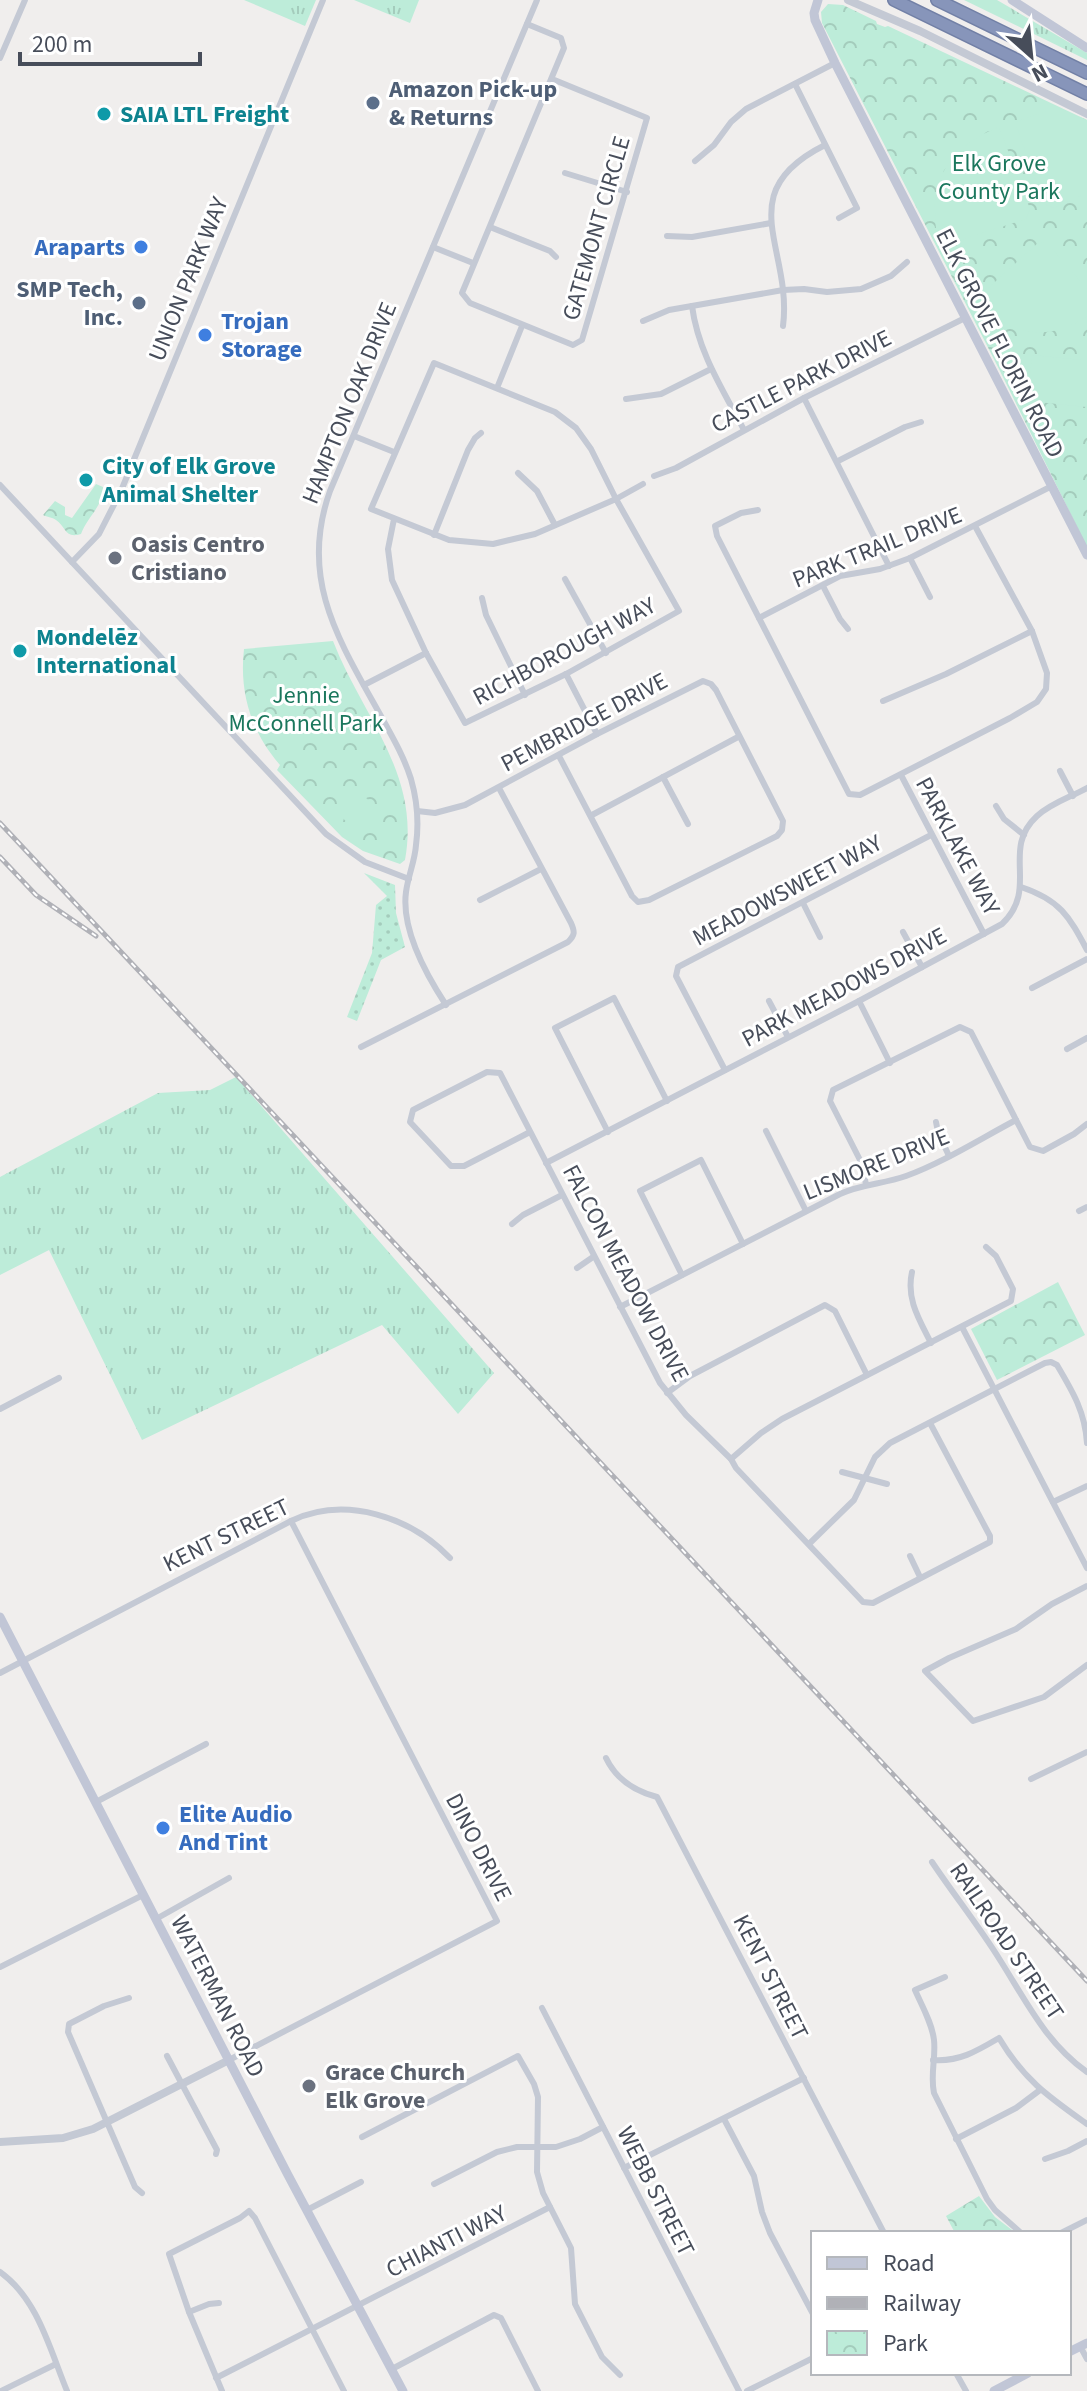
<svg xmlns="http://www.w3.org/2000/svg" width="1087" height="2391" font-family="'Source Sans 3',sans-serif">
<style>
.grass{fill:url(#grass-tufts)}
.park{fill:url(#park-crowns)}
.garden{fill:url(#garden-dots)}
.pitch{fill:#bdecd9}
.lines{fill:none;stroke-linecap:round;stroke-linejoin:round}
.motorway-casing{stroke:#7280a6;stroke-width:14}
.minor{stroke:#c4c9d4;stroke-width:6}
.tertiary{stroke:#c4c9d4;stroke-width:8}
.secondary{stroke:#c1c6d6;stroke-width:9}
.motorway{stroke:#8795ba;stroke-width:11}
.rail-casing{stroke:#b0b1b7;stroke-width:5}
.rail{stroke:#fff;stroke-width:2;stroke-dasharray:6;stroke-linecap:butt}
.service-dot{fill:#5c6f8a;stroke:#fff;stroke-width:3}
.culture-dot{fill:#0f9aa8;stroke:#fff;stroke-width:3}
.shop-dot{fill:#3f7fe0;stroke:#fff;stroke-width:3}
.worship-dot{fill:#6b7280;stroke:#fff;stroke-width:3}
.labels{text-anchor:middle;stroke-width:6;stroke-linejoin:round;paint-order:stroke}
.service-label{font-size:24px;font-weight:bold;fill:#4e5e75;stroke:#fff;text-anchor:start}
.culture-label{font-size:24px;font-weight:bold;fill:#0d838f;stroke:#fff;text-anchor:start}
.park-label{font-size:24px;fill:#1b775d;stroke:#fff}
.street-label{font-size:24px;fill:#474d5a;stroke:#fff}
.shop-label{font-size:24px;font-weight:bold;fill:#366cbe;stroke:#fff;text-anchor:start}
.worship-label{font-size:24px;font-weight:bold;fill:#5b616d;stroke:#fff;text-anchor:start}
</style>
<defs>
<pattern id="grass-tufts" width="24" height="20" patternUnits="userSpaceOnUse" patternTransform="scale(2)"><rect width="24" height="20" fill="#bdecd9"/><path d="M3 7l-1-3M5 7V3M7 7l1-3M15 17l-1-3M17 17v-4M19 17l1-3" fill="none" stroke="#a4ccbc"/></pattern>
<pattern id="park-crowns" width="20" height="18" patternUnits="userSpaceOnUse" patternTransform="scale(2)"><rect width="20" height="18" fill="#bdecd9"/><path d="M2 6a3 3 0 1 1 6 0M12 15a3 3 0 1 1 6 0" fill="none" stroke="#a4ccbc"/></pattern>
<pattern id="garden-dots" width="8" height="8" patternUnits="userSpaceOnUse" patternTransform="scale(2)"><rect width="8" height="8" fill="#bdecd9"/><path d="M2 2h.1M6 6h.1" fill="none" stroke="#a4ccbc" stroke-width="1.8" stroke-linecap="round"/></pattern>
</defs>
<rect width="100%" height="100%" fill="#f0eeed"/>
<g class="grass">
<path d="M244 0H316L305 26Z"/>
<path d="M354 0H419L410 23Z"/>
<path d="M964 0H997L1087 53V60Z"/>
<path d="M236 1077 494 1373 458 1414 382 1325 142 1440 49 1250 0 1275V1177L158 1093 210 1090Z"/>
</g>
<g class="park">
<path d="M828 4 843 5 876 21 877 24 885 27 888 26 1087 120V547L999 369 822 23 821 12Z"/>
<path d="M96 484 103 487C103 507 87 517 81 534 65 539 66 527 56 520 52 517 47 517 43 515L55 501 65 507V515L72 518Z"/>
<path d="M333 641C362 716 421 774 405 860L400 864 363 851 342 837 277 770 280 765C251 732 239 692 244 649Z"/>
<path d="M1058 1282 1085 1335 997 1380 971 1329Z"/>
<path d="M979 2196 995 2217 1016 2233H955L946 2216Z"/>
</g>
<path class="garden" d="M364 873 395 885 396 913 405 947 381 960 357 1021 347 1017 372 953 376 905 387 896Z"/>
<g class="pitch">
<path d="M1047 111 1080 117 1087 120V193L1054 208 1044 204 1015 122Z"/>
<path d="M999 127 1030 209 1026 219 945 245C943 240 938 234 936 228 935 223 935 215 935 210 933 168 964 140 999 127Z"/>
<path d="M1039 242 1047 243 1087 289V316C1048 344 1007 334 975 300Z"/>
<path d="M1087 338V407L1027 401 1032 355 1082 360 1075 344Z"/>
<path d="M355 794H361L380 809 381 814 366 833H361L341 817V811Z"/>
</g>
<g class="lines">
<g class="motorway-casing">
<g id="motorway">
<path d="M894 0 1087 94"/>
<path d="M937 0 1087 73"/>
</g>
</g>
<g class="minor">
<path d="M527 24 561 38 564 48 462 293 470 303 573 345 582 340 647 118 552 79"/>
<path d="M0 58 25 0"/>
<path d="M795 84 857 208 839 218"/>
<path d="M695 161 714 145 731 122 746 109 835 63"/>
<path d="M565 173 627 192"/>
<path d="M490 227 550 251 556 257"/>
<path d="M667 236 692 237 771 223"/>
<path d="M433 247 473 263"/>
<path d="M692 306C698 352 723 390 744 430"/>
<path d="M643 321 669 310 783 290 804 289 827 292 861 289 891 276 907 262"/>
<path d="M783 326C793 248 729 193 825 145"/>
<path d="M497 388 522 326"/>
<path d="M804 398 889 566"/>
<path d="M626 399 661 394 711 369"/>
<path d="M354 436 394 452"/>
<path d="M838 461 905 427 921 422"/>
<path d="M518 473 537 491 555 525"/>
<path d="M654 476 676 468 804 398 965 318"/>
<path d="M0 485 326 834 365 862 409 879"/>
<path d="M758 510 741 513 715 526 717 536 849 794 860 795 1010 718 1037 702 1046 689 1047 673 1032 631 975 526"/>
<path d="M394 519 388 549 392 580 426 653 465 723 566 674 679 611 616 499 591 449 576 428 555 412 434 363 371 509 449 540 493 544 535 534 616 499 643 484"/>
<path d="M434 535 468 450 475 438 481 433"/>
<path d="M910 558 930 597"/>
<path d="M72 562 99 534 121 491 323 0"/>
<path d="M565 579 606 653"/>
<path d="M823 586 840 619 848 629"/>
<path d="M482 598 486 615 525 695"/>
<path d="M759 618 840 576 880 569 910 558 1052 486"/>
<path d="M566 674 597 734"/>
<path d="M364 685 426 653"/>
<path d="M883 701 946 674 1032 631"/>
<path d="M1060 771 1073 796"/>
<path d="M901 775 984 934"/>
<path d="M663 777 688 824"/>
<path d="M996 806 1004 819 1024 835"/>
<path d="M417 811 435 813 465 805 597 734 703 681 711 684 716 690 783 821 782 830 777 836 649 900 638 902 632 896 559 756"/>
<path d="M592 815 738 737"/>
<path d="M1021 887C1060 900 1069 916 1087 950"/>
<path d="M480 900 541 869"/>
<path d="M803 903 820 937"/>
<path d="M903 932 922 967"/>
<path d="M1032 988 1087 959"/>
<path d="M769 1001 788 1037"/>
<path d="M859 1001 890 1063"/>
<path d="M446 1005C427 976 401 929 406 892 408 876 415 861 416 845 419 823 417 800 411 779 404 757 393 738 382 718 340 642 298 580 330 491L537 0"/>
<path d="M361 1047 568 942C575 935 575 932 571 923L499 788"/>
<path d="M1067 1049 1087 1038"/>
<path d="M725 1070 676 976 678 967 931 835"/>
<path d="M936 1122 938 1132 949 1156"/>
<path d="M766 1131 806 1211"/>
<path d="M530 1132 464 1166H451L410 1122 413 1110 487 1072 500 1073 660 1383 686 1415 731 1459 736 1468 863 1602 873 1603 990 1542V1536L930 1423"/>
<path d="M608 1132 555 1028 614 998 667 1101"/>
<path d="M546 1163 859 1001 1002 924C1040 888 1000 850 1037 816 1051 803 1071 797 1087 788"/>
<path d="M866 1184 860 1160 830 1101 833 1090 960 1027 971 1032 1030 1147 1043 1151 1074 1134 1087 1124"/>
<path d="M1079 1211 1087 1207"/>
<path d="M512 1224 523 1215 562 1195"/>
<path d="M577 1268 593 1257"/>
<path d="M912 1272C906 1299 919 1319 931 1343"/>
<path d="M682 1275 640 1191 701 1160 743 1244"/>
<path d="M620 1307 840 1194C861 1184 884 1184 906 1176 944 1162 980 1139 1016 1120"/>
<path d="M962 1327 1087 1568"/>
<path d="M667 1393 690 1376 825 1305 835 1311 867 1375"/>
<path d="M0 1409 59 1378"/>
<path d="M731 1459 761 1433 782 1419 1011 1301 1013 1289 996 1256 986 1247"/>
<path d="M842 1472 887 1484"/>
<path d="M1053 1502 1087 1486"/>
<path d="M810 1543 854 1500 875 1457 890 1443 1045 1363 1051 1362 1057 1365C1073 1392 1085 1412 1087 1443"/>
<path d="M910 1556 920 1577"/>
<path d="M1087 1586 1052 1604 1016 1629 949 1658 925 1671 973 1721 1044 1697 1087 1665"/>
<path d="M0 1673 291 1521C345 1495 411 1517 450 1558"/>
<path d="M606 1758C616 1779 634 1791 657 1797L884 2233"/>
<path d="M1031 1779 1087 1752"/>
<path d="M96 1802 206 1744"/>
<path d="M932 1862C954 1895 979 1926 1000 1960 1026 2001 1046 2043 1087 2072"/>
<path d="M156 1919 229 1878"/>
<path d="M0 1967 143 1895"/>
<path d="M945 1977 915 1990C922 2006 932 2023 934 2040 936 2058 930 2075 934 2093L987 2199 995 2210 1021 2233"/>
<path d="M129 1998 104 2006 69 2024 68 2032 135 2187 142 2193"/>
<path d="M542 2008 739 2391"/>
<path d="M167 2056 217 2150 216 2154"/>
<path d="M229 2060 497 1921 291 1521"/>
<path d="M933 2060C959 2062 977 2051 999 2038 1024 2080 1049 2097 1087 2124"/>
<path d="M724 2119 754 2176 762 2212 770 2233 813 2314"/>
<path d="M362 2137 518 2056 534 2084 538 2097 537 2172 543 2193 571 2248 575 2304 602 2357 620 2375"/>
<path d="M956 2139 1016 2108 1040 2090"/>
<path d="M1045 2159 1068 2151 1087 2141"/>
<path d="M624 2168 804 2078"/>
<path d="M434 2184 497 2152 517 2147H556L580 2139 603 2127"/>
<path d="M307 2210 361 2182"/>
<path d="M1061 2233 1087 2220"/>
<path d="M0 2272C38 2299 50 2350 67 2391"/>
<path d="M189 2312 209 2304 219 2303"/>
<path d="M1080 2346 1087 2359"/>
<path d="M392 2369 494 2315 501 2318 538 2391"/>
<path d="M956 2373 966 2391"/>
<path d="M216 2378 550 2207"/>
<path d="M1 2391 56 2364"/>
<path d="M222 2391 189 2312 169 2254 240 2218 249 2211 255 2218 344 2391"/>
<path d="M747 2391 813 2358"/>
</g>
<g class="tertiary">
<path d="M848 0 920 31 1087 114"/>
<path d="M0 2142 63 2138 93 2129 229 2060"/>
</g>
<g class="secondary">
<path d="M818 0 814 13 815 20 835 63 1087 555"/>
<path d="M1012 0 1087 48"/>
<path d="M0 1617 288 2175 403 2391"/>
<path d="M1069 2352 1087 2343"/>
<path d="M994 2391 1028 2373"/>
</g>
<use href="#motorway" class="motorway"/>
<g class="rail-casing">
<g id="rail">
<path d="M0 823 1087 1981"/>
<path d="M0 857 36 895 96 936"/>
</g>
</g>
<use href="#rail" class="rail"/>
</g>
<g class="service-dot">
<circle cx="373" cy="103" r="8"/>
<circle cx="139" cy="303" r="8"/>
</g>
<g class="culture-dot">
<circle cx="104" cy="114" r="8"/>
<circle cx="86" cy="480" r="8"/>
<circle cx="20" cy="651" r="8"/>
</g>
<g class="shop-dot">
<circle cx="141" cy="247" r="8"/>
<circle cx="205" cy="335" r="8"/>
<circle cx="163" cy="1828" r="8"/>
</g>
<g class="worship-dot">
<circle cx="115" cy="558" r="8"/>
<circle cx="309" cy="2086" r="8"/>
</g>
<g class="labels">
<g class="service-label">
<text x="389" y="97">Amazon Pick-up<tspan x="389" dy="28">&amp; Returns</tspan></text>
<text x="123" y="297" text-anchor="end">SMP Tech,<tspan x="123" dy="28">Inc.</tspan></text>
</g>
<g class="culture-label">
<text x="120" y="122">SAIA LTL Freight</text>
<text x="102" y="474">City of Elk Grove<tspan x="102" dy="28">Animal Shelter</tspan></text>
<text x="36" y="645">Mondelēz<tspan x="36" dy="28">International</tspan></text>
</g>
<g class="park-label">
<text x="999" y="171">Elk Grove<tspan x="999" dy="28">County Park</tspan></text>
<text x="306" y="703">Jennie<tspan x="306" dy="28">McConnell Park</tspan></text>
</g>
<g class="street-label">
<text transform="translate(596 228) rotate(-74)" y="8">GATEMONT CIRCLE</text>
<text transform="translate(188 279) rotate(-68)" y="8">UNION PARK WAY</text>
<text transform="translate(1000 343) rotate(63)" y="8">ELK GROVE FLORIN ROAD</text>
<text transform="translate(801 381) rotate(-27)" y="8">CASTLE PARK DRIVE</text>
<text transform="translate(349 403) rotate(-68)" y="8">HAMPTON OAK DRIVE</text>
<text transform="translate(877 547) rotate(-22)" y="8">PARK TRAIL DRIVE</text>
<text transform="translate(564 651) rotate(-28)" y="8">RICHBOROUGH WAY</text>
<text transform="translate(584 722) rotate(-28)" y="8">PEMBRIDGE DRIVE</text>
<text transform="translate(958 846) rotate(62)" y="8">PARKLAKE WAY</text>
<text transform="translate(787 890) rotate(-28)" y="8">MEADOWSWEET WAY</text>
<text transform="translate(844 987) rotate(-28)" y="8">PARK MEADOWS DRIVE</text>
<text transform="translate(876 1164) rotate(-22)" y="8">LISMORE DRIVE</text>
<text transform="translate(626 1273) rotate(62)" y="8">FALCON MEADOW DRIVE</text>
<text transform="translate(226 1535) rotate(-26)" y="8">KENT STREET</text>
<text transform="translate(479 1847) rotate(63)" y="8">DINO DRIVE</text>
<text transform="translate(1007 1941) rotate(56)" y="8">RAILROAD STREET</text>
<text transform="translate(771 1977) rotate(63)" y="8">KENT STREET</text>
<text transform="translate(218 1996) rotate(63)" y="8">WATERMAN ROAD</text>
<text transform="translate(656 2191) rotate(63)" y="8">WEBB STREET</text>
<text transform="translate(446 2241) rotate(-27)" y="8">CHIANTI WAY</text>
</g>
<g class="shop-label">
<text x="125" y="255" text-anchor="end">Araparts</text>
<text x="221" y="329">Trojan<tspan x="221" dy="28">Storage</tspan></text>
<text x="179" y="1822">Elite Audio<tspan x="179" dy="28">And Tint</tspan></text>
</g>
<g class="worship-label">
<text x="131" y="552">Oasis Centro<tspan x="131" dy="28">Cristiano</tspan></text>
<text x="325" y="2080">Grace Church<tspan x="325" dy="28">Elk Grove</tspan></text>
</g>
</g>
<rect x="811" y="2231" width="260" height="144" fill="#ffffff" stroke="#b5b8bd" stroke-width="2"/>
<rect x="827" y="2257" width="40" height="12" fill="#c1c6d6" stroke="#b5b8bd" stroke-width="2"/>
<text x="883" y="2271" font-size="24" fill="#474d5a">Road</text>
<rect x="827" y="2297" width="40" height="12" fill="#b0b1b7" stroke="#b5b8bd" stroke-width="2"/>
<text x="883" y="2311" font-size="24" fill="#474d5a">Railway</text>
<rect x="827" y="2331" width="40" height="24" fill="url(#park-crowns)" stroke="#b5b8bd" stroke-width="2"/>
<text x="883" y="2351" font-size="24" fill="#474d5a">Park</text>
<g transform="translate(1031 56) rotate(153)" stroke="#ffffff" stroke-width="6" paint-order="stroke">
<path d="M0-6L14 30L0 20L-14 30Z" fill="#474d5a"/>
<text y="-12" font-size="22" font-weight="bold" text-anchor="middle" fill="#474d5a">N</text>
</g>
<path d="M20 52v12h180v-12" fill="none" stroke="#474d5a" stroke-width="4"/>
<text x="32" y="52" font-size="24" fill="#474d5a" stroke="#ffffff" stroke-width="6" paint-order="stroke">200 m</text>
</svg>
